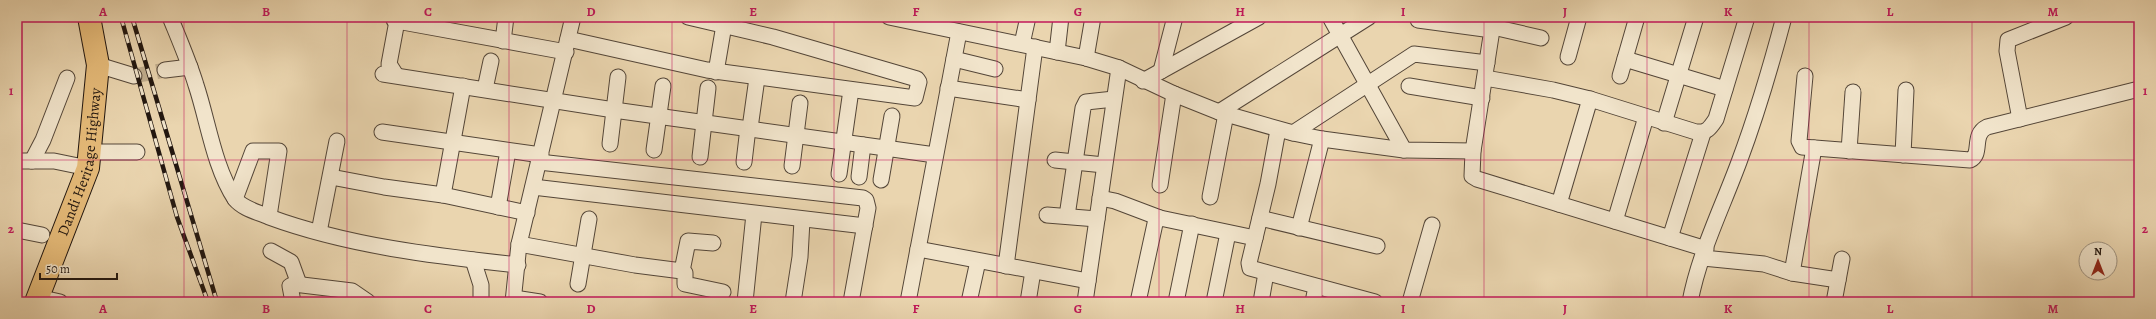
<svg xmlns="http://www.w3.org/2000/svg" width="2156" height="319" font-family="Alegreya,serif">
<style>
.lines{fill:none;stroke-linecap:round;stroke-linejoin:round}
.minor-tunnel{stroke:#c2af8f;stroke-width:15;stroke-dasharray:15 8;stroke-linecap:butt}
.minor-casing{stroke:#544638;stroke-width:17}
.highway-casing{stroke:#221710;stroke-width:24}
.minor{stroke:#f1e4cb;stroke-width:15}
.highway{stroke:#e5ba78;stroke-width:22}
.rail-casing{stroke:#221710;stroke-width:4.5}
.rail{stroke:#f1e4cb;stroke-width:3;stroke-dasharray:9;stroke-linecap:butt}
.grid{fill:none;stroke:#c2185b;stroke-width:1;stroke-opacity:0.55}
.labels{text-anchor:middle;stroke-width:3;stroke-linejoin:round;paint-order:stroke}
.street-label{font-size:15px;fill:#221710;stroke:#f1e4cb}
.neatline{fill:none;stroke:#c2185b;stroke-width:1.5}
.grid-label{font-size:13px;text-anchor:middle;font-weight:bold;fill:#c2185b}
</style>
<rect width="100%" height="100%" fill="#ead5af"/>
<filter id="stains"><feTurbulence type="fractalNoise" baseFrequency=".005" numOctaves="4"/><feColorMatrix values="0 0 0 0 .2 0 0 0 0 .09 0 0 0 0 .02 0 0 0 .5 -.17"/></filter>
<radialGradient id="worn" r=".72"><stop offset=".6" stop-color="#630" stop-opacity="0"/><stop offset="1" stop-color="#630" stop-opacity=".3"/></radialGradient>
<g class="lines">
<path class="minor-tunnel" d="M134 76 165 70"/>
<g class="minor-casing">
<g id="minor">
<path d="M170 17C179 39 189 62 196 85 208 121 214 167 235 199 243 209 258 212 269 217 348 246 435 256 518 265"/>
<path d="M393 17 394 20 397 21 566 52"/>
<path d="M889 17 1086 58 1119 68 1174 94 1219 112 1293 133 1322 139 1404 150 1473 151"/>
<path d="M1330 17 1404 150"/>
<path d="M1494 17 1473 151 1472 176 1477 179 1706 249"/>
<path d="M1418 20 1492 30"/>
<path d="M1493 27 1541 38"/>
<path d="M568 39 707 70 915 98 919 82 917 79 773 37 688 17"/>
<path d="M503 41 506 17"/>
<path d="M1022 44 1028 17"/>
<path d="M1057 52 1061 17"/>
<path d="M1568 57 1579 17"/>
<path d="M1086 58 1093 17"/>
<path d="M954 59 995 69"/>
<path d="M1625 59 1725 89"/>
<path d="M98 65 134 76"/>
<path d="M165 70 190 67"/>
<path d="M1161 71 1175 17"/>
<path d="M716 72 724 25"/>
<path d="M383 74 614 110 935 155"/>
<path d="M396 75 389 64 397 21"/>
<path d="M1620 76 1637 17"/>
<path d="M1805 76 1799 141 1802 147 1970 160C1983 154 1971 135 1987 127L2139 89"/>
<path d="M1485 78 1553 90 1590 99 1696 132C1707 133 1710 128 1716 119L1747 17"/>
<path d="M1143 81 1259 17"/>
<path d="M1409 86 1482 98"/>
<path d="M948 88 1028 100"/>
<path d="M485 89 491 61"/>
<path d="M1219 112 1369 17"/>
<path d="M2020 119 2007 51 2008 40 2066 17"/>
<path d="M1664 123 1696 17"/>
<path d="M750 128 757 78"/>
<path d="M1278 130 1268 184 1249 263 1250 268 1375 302"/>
<path d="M382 132 541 155"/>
<path d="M1293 133 1414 54 1487 63"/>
<path d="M610 144 618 77"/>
<path d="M654 150 663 86"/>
<path d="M1849 151 1853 92"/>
<path d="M89 152H137"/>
<path d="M1903 155 1906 90"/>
<path d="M700 157 708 88"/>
<path d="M1055 160 1104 165"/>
<path d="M17 161H54L88 168"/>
<path d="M32 161 43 140 67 78"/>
<path d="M539 162 863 198 866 200 868 208 851 302"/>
<path d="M744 162 748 128"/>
<path d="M792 166 800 103"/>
<path d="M839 174 851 90"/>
<path d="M331 177 384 187 443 195 527 213"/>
<path d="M859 177 863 145"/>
<path d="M881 180 892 116"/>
<path d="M1160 185 1174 94"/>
<path d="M533 187 865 226"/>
<path d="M443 195 463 86"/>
<path d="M1210 197 1226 114"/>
<path d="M1100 198 1115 201 1160 218"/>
<path d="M235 199 253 151H279L269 216"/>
<path d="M1559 204 1590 99"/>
<path d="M498 207 508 151"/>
<path d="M1047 215 1097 219"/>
<path d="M1067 216 1083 108 1086 102 1114 99"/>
<path d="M1260 218 1377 246"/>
<path d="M1615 221 1646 117"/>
<path d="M1299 228 1322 139"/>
<path d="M17 230 42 235"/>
<path d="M319 232 337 141"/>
<path d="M1670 238 1703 133"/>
<path d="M519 244 635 265 682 271 685 273V284L723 292"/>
<path d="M918 249 1088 281"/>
<path d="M271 251 291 262 299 284"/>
<path d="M1703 258 1764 264 1792 273 1838 280"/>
<path d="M473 260 481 285V302"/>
<path d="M1006 266 1035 47"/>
<path d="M682 271 688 241 713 243"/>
<path d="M1792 273 1814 148"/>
<path d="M578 284 589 219"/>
<path d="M38 297 60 302"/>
<path d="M514 298 540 302"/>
<path d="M293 302 290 286 294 284 352 291 368 302"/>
<path d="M513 302 519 244 573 17"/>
<path d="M745 302 754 214"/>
<path d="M793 302 800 257 802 220"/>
<path d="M908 302 959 32"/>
<path d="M969 302 978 261"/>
<path d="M1028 302 1033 271"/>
<path d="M1085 302 1119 68"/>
<path d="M1138 302 1156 219 1160 218 1255 238"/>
<path d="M1176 302 1192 224"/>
<path d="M1214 302 1228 233"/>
<path d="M1261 302 1266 273"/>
<path d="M1313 302 1316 287"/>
<path d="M1410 302 1432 225"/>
<path d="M1690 302C1699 254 1722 208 1739 162 1757 114 1771 66 1784 17"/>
<path d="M1834 302 1842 259"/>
</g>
</g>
<g class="highway-casing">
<g id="highway">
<path id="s1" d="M36 302 88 168 98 65 89 17"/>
</g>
</g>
<use href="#minor" class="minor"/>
<use href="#highway" class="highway"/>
<g class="rail-casing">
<g id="rail">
<path d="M121 17 177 217 208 302"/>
<path d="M132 17 217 302"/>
</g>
</g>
<use href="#rail" class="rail"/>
</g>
<path class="grid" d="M184 17V302M347 17V302M509 17V302M672 17V302M834 17V302M997 17V302M1159 17V302M1322 17V302M1484 17V302M1647 17V302M1809 17V302M1972 17V302M17 160H2139"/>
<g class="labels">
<g class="street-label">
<text dy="5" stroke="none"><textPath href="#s1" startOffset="148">Dandi Heritage Highway</textPath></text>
</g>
</g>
<rect width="2156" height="319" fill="none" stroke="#ead5af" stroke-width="44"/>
<g transform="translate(2098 261)"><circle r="19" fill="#f1e4cb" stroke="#9e9280"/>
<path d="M0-3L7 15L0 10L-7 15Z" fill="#8f2418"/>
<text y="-6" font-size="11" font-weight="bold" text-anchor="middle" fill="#221710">N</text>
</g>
<path d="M40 273v6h77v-6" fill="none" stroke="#221710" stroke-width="2"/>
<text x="46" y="273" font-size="12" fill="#221710" stroke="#f1e4cb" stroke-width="3" paint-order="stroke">50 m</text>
<rect x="22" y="22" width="2112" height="275" class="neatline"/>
<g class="grid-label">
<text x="103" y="16">A</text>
<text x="266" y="16">B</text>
<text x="428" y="16">C</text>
<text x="591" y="16">D</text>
<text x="753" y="16">E</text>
<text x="916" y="16">F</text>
<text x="1078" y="16">G</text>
<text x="1240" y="16">H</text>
<text x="1403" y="16">I</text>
<text x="1565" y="16">J</text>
<text x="1728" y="16">K</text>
<text x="1890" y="16">L</text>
<text x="2053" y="16">M</text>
<text x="11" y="95">1</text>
<text x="2145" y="95">1</text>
<text x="11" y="233">2</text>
<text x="2145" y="233">2</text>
<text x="103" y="313">A</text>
<text x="266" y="313">B</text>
<text x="428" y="313">C</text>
<text x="591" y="313">D</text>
<text x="753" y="313">E</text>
<text x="916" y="313">F</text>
<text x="1078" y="313">G</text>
<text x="1240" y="313">H</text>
<text x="1403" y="313">I</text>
<text x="1565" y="313">J</text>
<text x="1728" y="313">K</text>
<text x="1890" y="313">L</text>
<text x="2053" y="313">M</text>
</g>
<rect width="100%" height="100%" filter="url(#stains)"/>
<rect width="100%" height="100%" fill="url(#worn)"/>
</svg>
